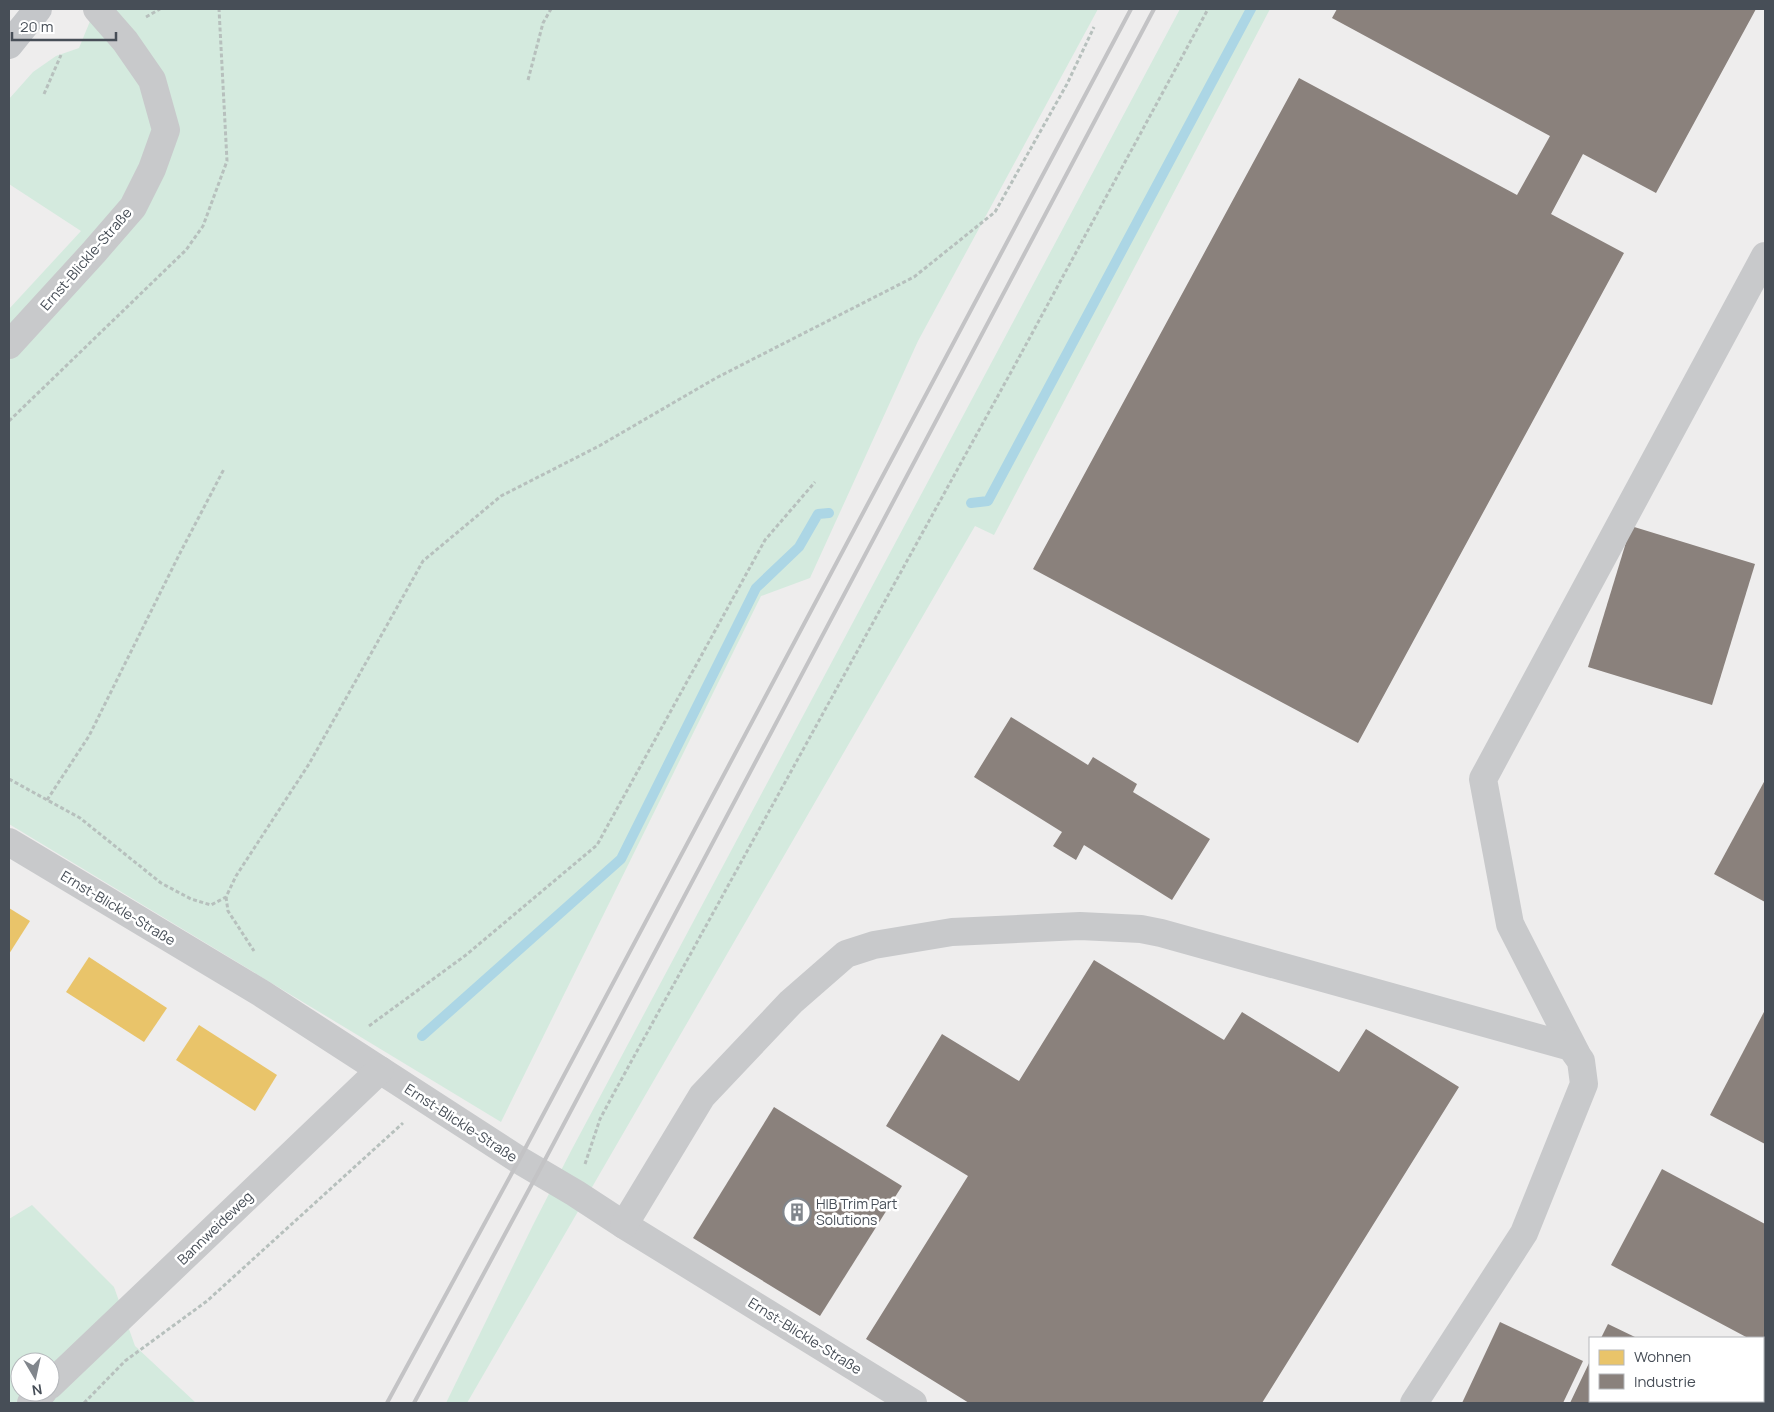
<svg xmlns="http://www.w3.org/2000/svg" width="1774" height="1412" font-family="Manrope,sans-serif">
<style>
.green{fill:#d4eade;fill-rule:evenodd}
.homes{fill:#e9c46a}
.industry{fill:#8a817c}
.lines{fill:none;stroke-linecap:round;stroke-linejoin:round}
.stream{stroke:#acd6e5;stroke-width:10}
.path{stroke:#b7c0bd;stroke-width:3;stroke-dasharray:4 2.5;stroke-linecap:butt}
.minor{stroke:#c8c9cb;stroke-width:28}
.major{stroke:#c4c6c9;stroke-width:28}
.rail{stroke:#c3c3c5;stroke-width:4}
.labels{text-anchor:middle;stroke-width:5;stroke-linejoin:round;paint-order:stroke}
.street-label{font-size:14px;fill:#474e57;stroke:#fff}
.poi-label{font-size:14px;fill:#474e57;stroke:#fff;text-anchor:start}
</style>
<rect width="100%" height="100%" fill="#eeeded"/>
<g class="green">
<path d="M95 9H1098L918 341 810 578 761 596 501 1122 9 824V309L81 231 9 184V99L33 72 56 56 79 48Z"/>
<path d="M1180 9H1270L994 535 975 526 467 1403H446L533 1225 571 1151Z"/>
<path d="M32 1205 114 1287 135 1346 196 1403H9V1219ZM20 1362H50V1392H20Z"/>
</g>
<g class="homes">
<path d="M9 908 30 921 9 954Z"/>
<path d="M89 957 167 1008 144 1042 66 992Z"/>
<path d="M199 1025 277 1075 255 1111 176 1060Z"/>
</g>
<g class="industry">
<path d="M1337 9H1756L1656 193 1583 154 1551 214 1624 253 1358 743 1033 569 1299 78 1517 195 1550 136 1332 18Z"/>
<path d="M1631 526 1755 564 1712 705 1588 667Z"/>
<path d="M1011 717 1088 765 1093 757 1137 784 1133 792 1210 839 1172 900 1084 845 1076 860 1053 846 1062 832 974 777Z"/>
<path d="M1765 780V902L1714 874Z"/>
<path d="M1094 960 1224 1040 1242 1012 1339 1072 1366 1029 1459 1087 1262 1403H969L866 1339 968 1176 886 1126 942 1034 1019 1081Z"/>
<path d="M1765 1010V1144L1710 1115Z"/>
<path d="M774 1107 902 1186 820 1316 693 1238Z"/>
<path d="M1662 1169 1765 1224V1347L1763 1346V1338H1748L1611 1265Z"/>
<path d="M1500 1322 1583 1361 1563 1403H1462Z"/>
<path d="M1608 1324 1637 1338H1601Z"/>
<path d="M1590 1361V1401H1736L1735 1403H1570Z"/>
</g>
<g class="lines">
<g class="stream">
<path d="M971 503 988 501 1251 9"/>
<path d="M422 1036 621 859 756 588 799 547 818 514 829 513"/>
</g>
<g class="path">
<path d="M146 17 160 9"/>
<path d="M528 80 543 23 551 9"/>
<path d="M44 94 61 55"/>
<path d="M9 421 186 250 203 226 227 161 219 9"/>
<path d="M9 779 80 818 161 883 191 899 211 905 226 897 236 876 309 764 423 561 501 496 599 446 716 378 914 277 995 212 1067 84 1094 27"/>
<path d="M47 800 89 736 179 555 224 469"/>
<path d="M226 897 228 911 254 951"/>
<path d="M369 1026 466 955 597 845 765 540 815 482"/>
<path d="M585 1164 600 1119 615 1091 1016 363 1208 9"/>
<path d="M84 1403 125 1361 207 1301 403 1123"/>
</g>
<g class="minor">
<path d="M9 345 94 252 133 207 152 169 166 130 152 80 125 41 97 9"/>
<path d="M9 842 261 993 519 1160 575 1193 624 1225 913 1403"/>
<path d="M1576 1053 1510 924 1483 779 1765 256"/>
<path d="M624 1225 702 1096 791 1002 846 954 874 945 952 932 1080 926 1141 929 1161 933 1571 1047 1581 1061 1584 1084 1524 1233 1414 1403"/>
<path d="M50 1385 380 1070"/>
<path d="M31 1403 43 1392"/>
</g>
<path class="major" d="M9 45 38 9"/>
<g class="rail">
<path d="M387 1403 519 1160 1131 9"/>
<path d="M414 1403 539 1171 1154 9"/>
</g>
</g>
<defs>
<g id="building-ring" transform="scale(1.4375)"><circle r="9.5" fill="#fff" stroke="#81868c" stroke-width="1.5"/><path d="M-4-6H4V6H1V3H-1V6H-4ZM-2.5-4.3h1.7v1.8h-1.7ZM.8-4.3h1.7v1.8H.8ZM-2.5-1h1.7V.8h-1.7ZM.8-1h1.7V.8H.8Z" fill="#81868c"/></g>
</defs>
<g fill-rule="evenodd">
<use href="#building-ring" x="797" y="1212"/>
</g>
<g class="labels">
<g class="street-label">
<text transform="translate(86 259) rotate(-49)" y="5">Ernst-Blickle-Straße</text>
<text transform="translate(118 908) rotate(31)" y="5">Ernst-Blickle-Straße</text>
<text transform="translate(461 1123) rotate(33)" y="5">Ernst-Blickle-Straße</text>
<text transform="translate(215 1228) rotate(-44)" y="5">Bannweideweg</text>
<text transform="translate(805 1336) rotate(32)" y="5">Ernst-Blickle-Straße</text>
</g>
<g class="poi-label">
<text x="816" y="1209">HIB Trim Part<tspan x="816" dy="16">Solutions</tspan></text>
</g>
</g>
<rect width="1774" height="1412" fill="none" stroke="#474e57" stroke-width="20"/>
<rect x="1589" y="1337" width="175" height="65" fill="#ffffff" stroke="#b5b8bc"/>
<rect x="1599" y="1350" width="25" height="15" fill="#e9c46a" stroke="#b5b8bc"/>
<text x="1634" y="1362" font-size="15" fill="#474e57">Wohnen</text>
<rect x="1599" y="1374" width="25" height="15" fill="#8a817c" stroke="#b5b8bc"/>
<text x="1634" y="1387" font-size="15" fill="#474e57">Industrie</text>
<g transform="translate(35 1377) rotate(171)"><circle r="24" fill="#ffffff" stroke="#b5b8bc"/>
<path d="M0-4L9 19L0 12L-9 19Z" fill="#81868c"/>
<text y="-8" font-size="14" font-weight="bold" text-anchor="middle" fill="#474e57">N</text>
</g>
<path d="M12 32v8h104v-8" fill="none" stroke="#474e57" stroke-width="2.5"/>
<text x="20" y="32" font-size="15" fill="#474e57" stroke="#ffffff" stroke-width="4" paint-order="stroke">20 m</text>
</svg>
